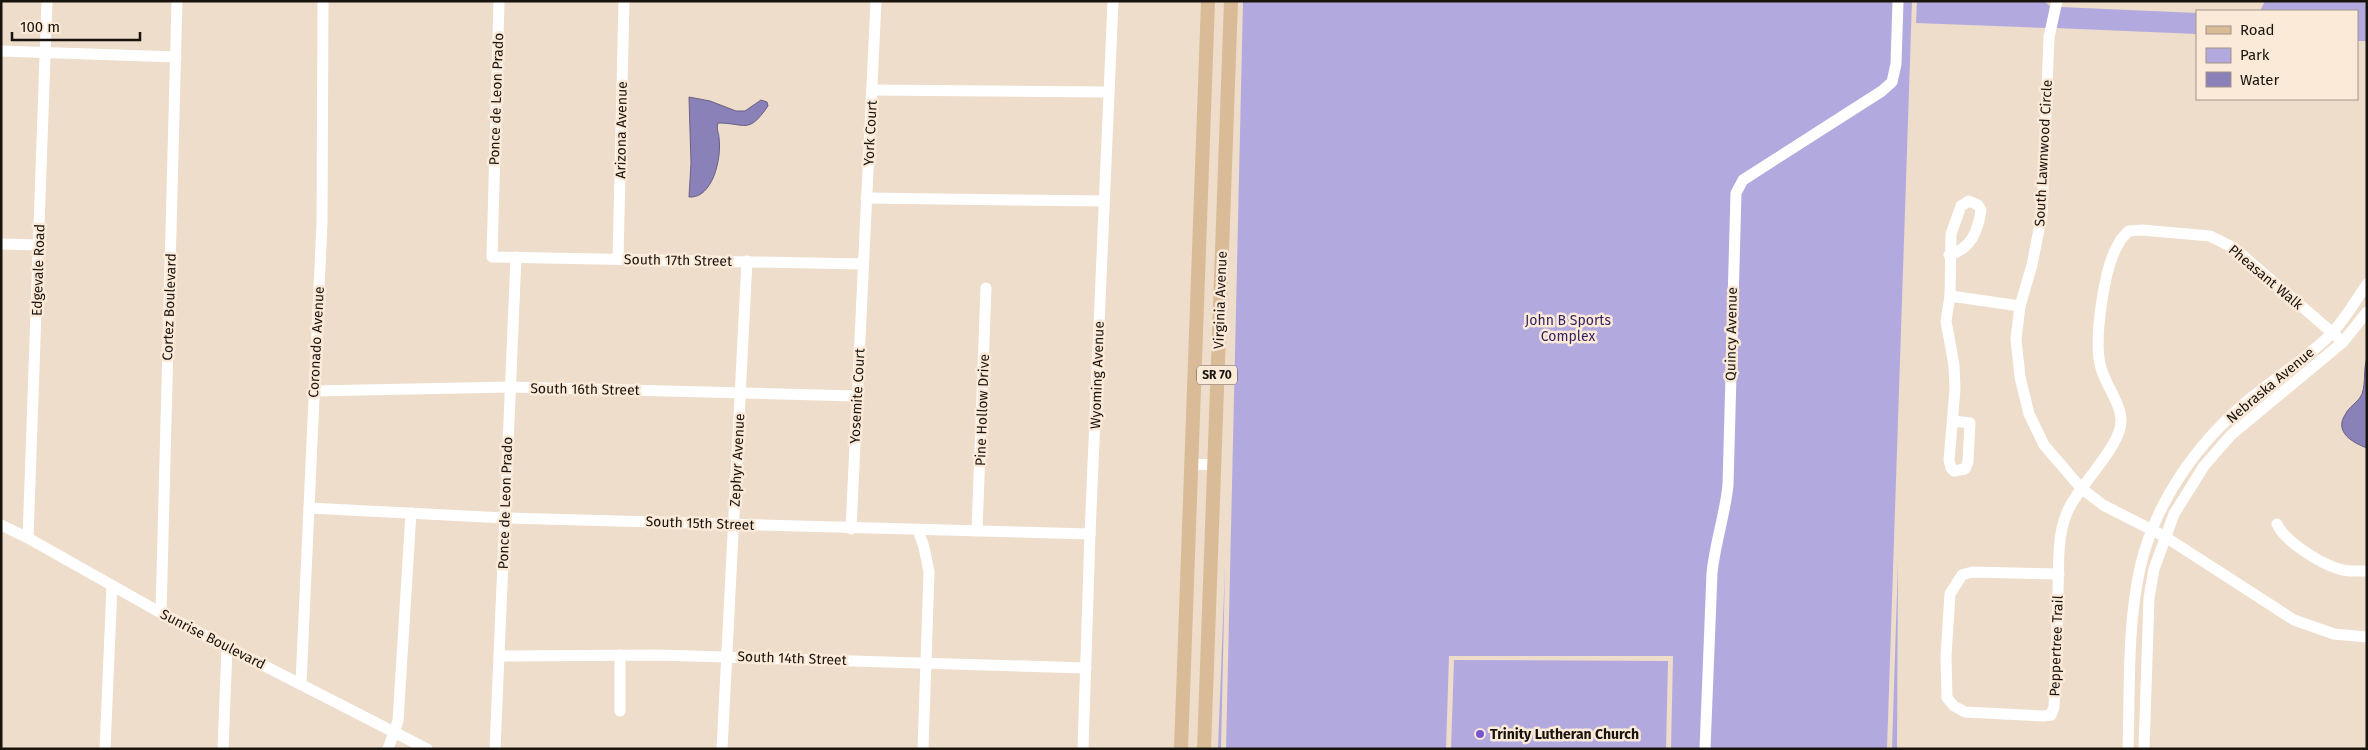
<svg xmlns="http://www.w3.org/2000/svg" width="2368" height="750" font-family="'Fira Sans',sans-serif">
<style>
.green{fill:#b2aadf}
.water{fill:#8a81b8;stroke:#686085}
.lines{fill:none;stroke-linecap:round;stroke-linejoin:round}
.minor{stroke:#fff;stroke-width:11}
.major{stroke:#dabb98;stroke-width:14}
.poi-dot{fill:#7757d1;stroke:#fbead8;stroke-width:2}
.labels{text-anchor:middle;stroke-width:5;stroke-linejoin:round;paint-order:stroke}
.shield{fill:#fbead8;stroke:#5d544a;stroke-width:1}
.shield-label{font-size:12px;font-weight:bold;fill:#19130d}
.street-label{font-size:14px;fill:#19130d;stroke:#fbead8}
.park-label{font-size:14px;fill:#321f61;stroke:#fbead8}
.poi-label{font-size:14px;font-weight:bold;fill:#19130d;stroke:#fbead8;text-anchor:start}
</style>
<rect width="100%" height="100%" fill="#eeddcb"/>
<g class="green">
<path d="M1243 1H1912L1887 749H1671L1673 656H1449L1446 749H1226Z"/>
<path d="M1917 1H2044L2050 6 2046 28 1916 23Z"/>
<path d="M2265 1H2367V41H2357V11H2260Z"/>
<path d="M2060 7 2197 13V34L2055 28Z"/>
<path d="M1898 561 1897 749H1892Z"/>
<path d="M1225 568 1221 749H1218Z"/>
<path d="M1454 660 1668 661 1666 749H1451Z"/>
</g>
<g class="water">
<path d="M689 97 710 101 736 111H745L761 100 767 102 768 106C748 135 746 123 718 123 716 129 719 133 719 138 722 157 713 199 689 197L691 163Z"/>
<path d="M2367 358V448C2353 443 2334 432 2345 415 2349 406 2358 403 2362 394 2366 382 2363 370 2367 358Z"/>
</g>
<g class="lines">
<g class="minor">
<path d="M499 1 492 257 863 264"/>
<path d="M2057 1 2049 37 2042 214 2032 265 2020 306 2016 339 2020 377 2029 414 2044 445 2081 488 2103 505 2164 536 2294 620 2334 634 2367 637"/>
<path d="M1 51 176 57"/>
<path d="M872 90 1108 92"/>
<path d="M866 198 1104 201"/>
<path d="M1 244 39 245"/>
<path d="M1949 255C1971 249 1978 231 1981 210L1978 205 1969 201 1961 206 1951 234 1950 296 1946 321 1954 365 1955 389 1949 460 1951 468 1954 471 1965 469 1968 462 1970 423 1953 421"/>
<path d="M618 259 624 1"/>
<path d="M1950 296 2020 306"/>
<path d="M314 391 511 387 857 396"/>
<path d="M1191 464 1214 465"/>
<path d="M309 508 505 518 1090 534"/>
<path d="M2277 524C2284 541 2321 564 2339 569 2347 572 2358 571 2367 571"/>
<path d="M1 525 28 538 161 613 427 749"/>
<path d="M851 529 876 1"/>
<path d="M918 530 924 547 929 572 923 749"/>
<path d="M977 531 986 288"/>
<path d="M28 538 47 1"/>
<path d="M2059 574 1972 572 1962 575 1950 594 1946 656 1947 698 1954 706 1965 712 2043 716 2051 715 2054 707C2056 668 2057 629 2058 590 2059 565 2057 538 2066 515 2076 487 2121 448 2121 421 2121 403 2106 386 2101 368 2093 342 2104 266 2119 243 2121 238 2125 235 2129 231L2142 230 2210 236 2234 248 2343 342"/>
<path d="M161 613 177 1"/>
<path d="M499 656 658 655 1086 668"/>
<path d="M301 683 322 223 323 1"/>
<path d="M620 711V655"/>
<path d="M105 749 112 586"/>
<path d="M223 749 227 648"/>
<path d="M388 749 398 721 411 513"/>
<path d="M495 749 516 257"/>
<path d="M722 749 747 261"/>
<path d="M1083 749 1090 534 1113 1"/>
<path d="M1705 749 1712 573C1715 543 1725 515 1728 485L1736 193 1743 180 1882 91 1892 82 1896 64 1898 1"/>
<path d="M2128 749C2130 689 2127 627 2140 568 2155 502 2196 445 2246 402 2274 378 2306 360 2332 333 2345 319 2356 300 2367 284"/>
<path d="M2144 749 2149 598 2154 569 2174 514 2204 466 2231 435 2343 342 2367 312"/>
</g>
<g class="major">
<path d="M1181 749 1208 1"/>
<path d="M1204 749 1231 1"/>
</g>
</g>
<circle class="poi-dot" cx="1480" cy="734" r="5"/>
<g class="labels">
<rect class="shield" x="1197" y="365.5" width="40" height="19" rx="4"/>
<g class="shield-label">
<text x="1217" y="379">SR 70</text>
</g>
<g class="street-label">
<text transform="translate(496 99) rotate(-88)" y="5">Ponce de Leon Prado</text>
<text transform="translate(621 130) rotate(-89)" y="5">Arizona Avenue</text>
<text transform="translate(870 133) rotate(-87)" y="5">York Court</text>
<text transform="translate(2043 153) rotate(-87)" y="5">South Lawnwood Circle</text>
<text transform="translate(678 260) rotate(1)" y="5">South 17th Street</text>
<text transform="translate(38 270) rotate(-88)" y="5">Edgevale Road</text>
<text transform="translate(2266 277) rotate(40)" y="5">Pheasant Walk</text>
<text transform="translate(1220 300) rotate(-88)" y="5">Virginia Avenue</text>
<text transform="translate(169 307) rotate(-88)" y="5">Cortez Boulevard</text>
<text transform="translate(1731 334) rotate(-89)" y="5">Quincy Avenue</text>
<text transform="translate(316 342) rotate(-87)" y="5">Coronado Avenue</text>
<text transform="translate(1097 375) rotate(-88)" y="5">Wyoming Avenue</text>
<text transform="translate(2270 385) rotate(-40)" y="5">Nebraska Avenue</text>
<text transform="translate(585 389) rotate(1)" y="5">South 16th Street</text>
<text transform="translate(857 396) rotate(-87)" y="5">Yosemite Court</text>
<text transform="translate(982 410) rotate(-88)" y="5">Pine Hollow Drive</text>
<text transform="translate(737 460) rotate(-87)" y="5">Zephyr Avenue</text>
<text transform="translate(505 503) rotate(-88)" y="5">Ponce de Leon Prado</text>
<text transform="translate(700 523) rotate(2)" y="5">South 15th Street</text>
<text transform="translate(213 639) rotate(27)" y="5">Sunrise Boulevard</text>
<text transform="translate(2056 646) rotate(-88)" y="5">Peppertree Trail</text>
<text transform="translate(792 658) rotate(2)" y="5">South 14th Street</text>
</g>
<g class="park-label">
<text x="1568" y="325">John B Sports<tspan x="1568" dy="16">Complex</tspan></text>
</g>
<g class="poi-label">
<text x="1490" y="739">Trinity Lutheran Church</text>
</g>
</g>
<rect width="2368" height="750" fill="none" stroke="#19130d" stroke-width="5"/>
<rect x="2196" y="10" width="162" height="90" fill="#fbead8" stroke="#a19487"/>
<rect x="2206" y="26" width="25" height="8" fill="#dabb98" stroke="#a19487"/>
<text x="2240" y="35" font-size="15" fill="#19130d">Road</text>
<rect x="2206" y="48" width="25" height="15" fill="#b2aadf" stroke="#a19487"/>
<text x="2240" y="60" font-size="15" fill="#19130d">Park</text>
<rect x="2206" y="72" width="25" height="15" fill="#8a81b8" stroke="#a19487"/>
<text x="2240" y="85" font-size="15" fill="#19130d">Water</text>
<path d="M12 32v8h128v-8" fill="none" stroke="#19130d" stroke-width="2.5"/>
<text x="20" y="32" font-size="15" fill="#19130d" stroke="#fbead8" stroke-width="4" paint-order="stroke">100 m</text>
</svg>
